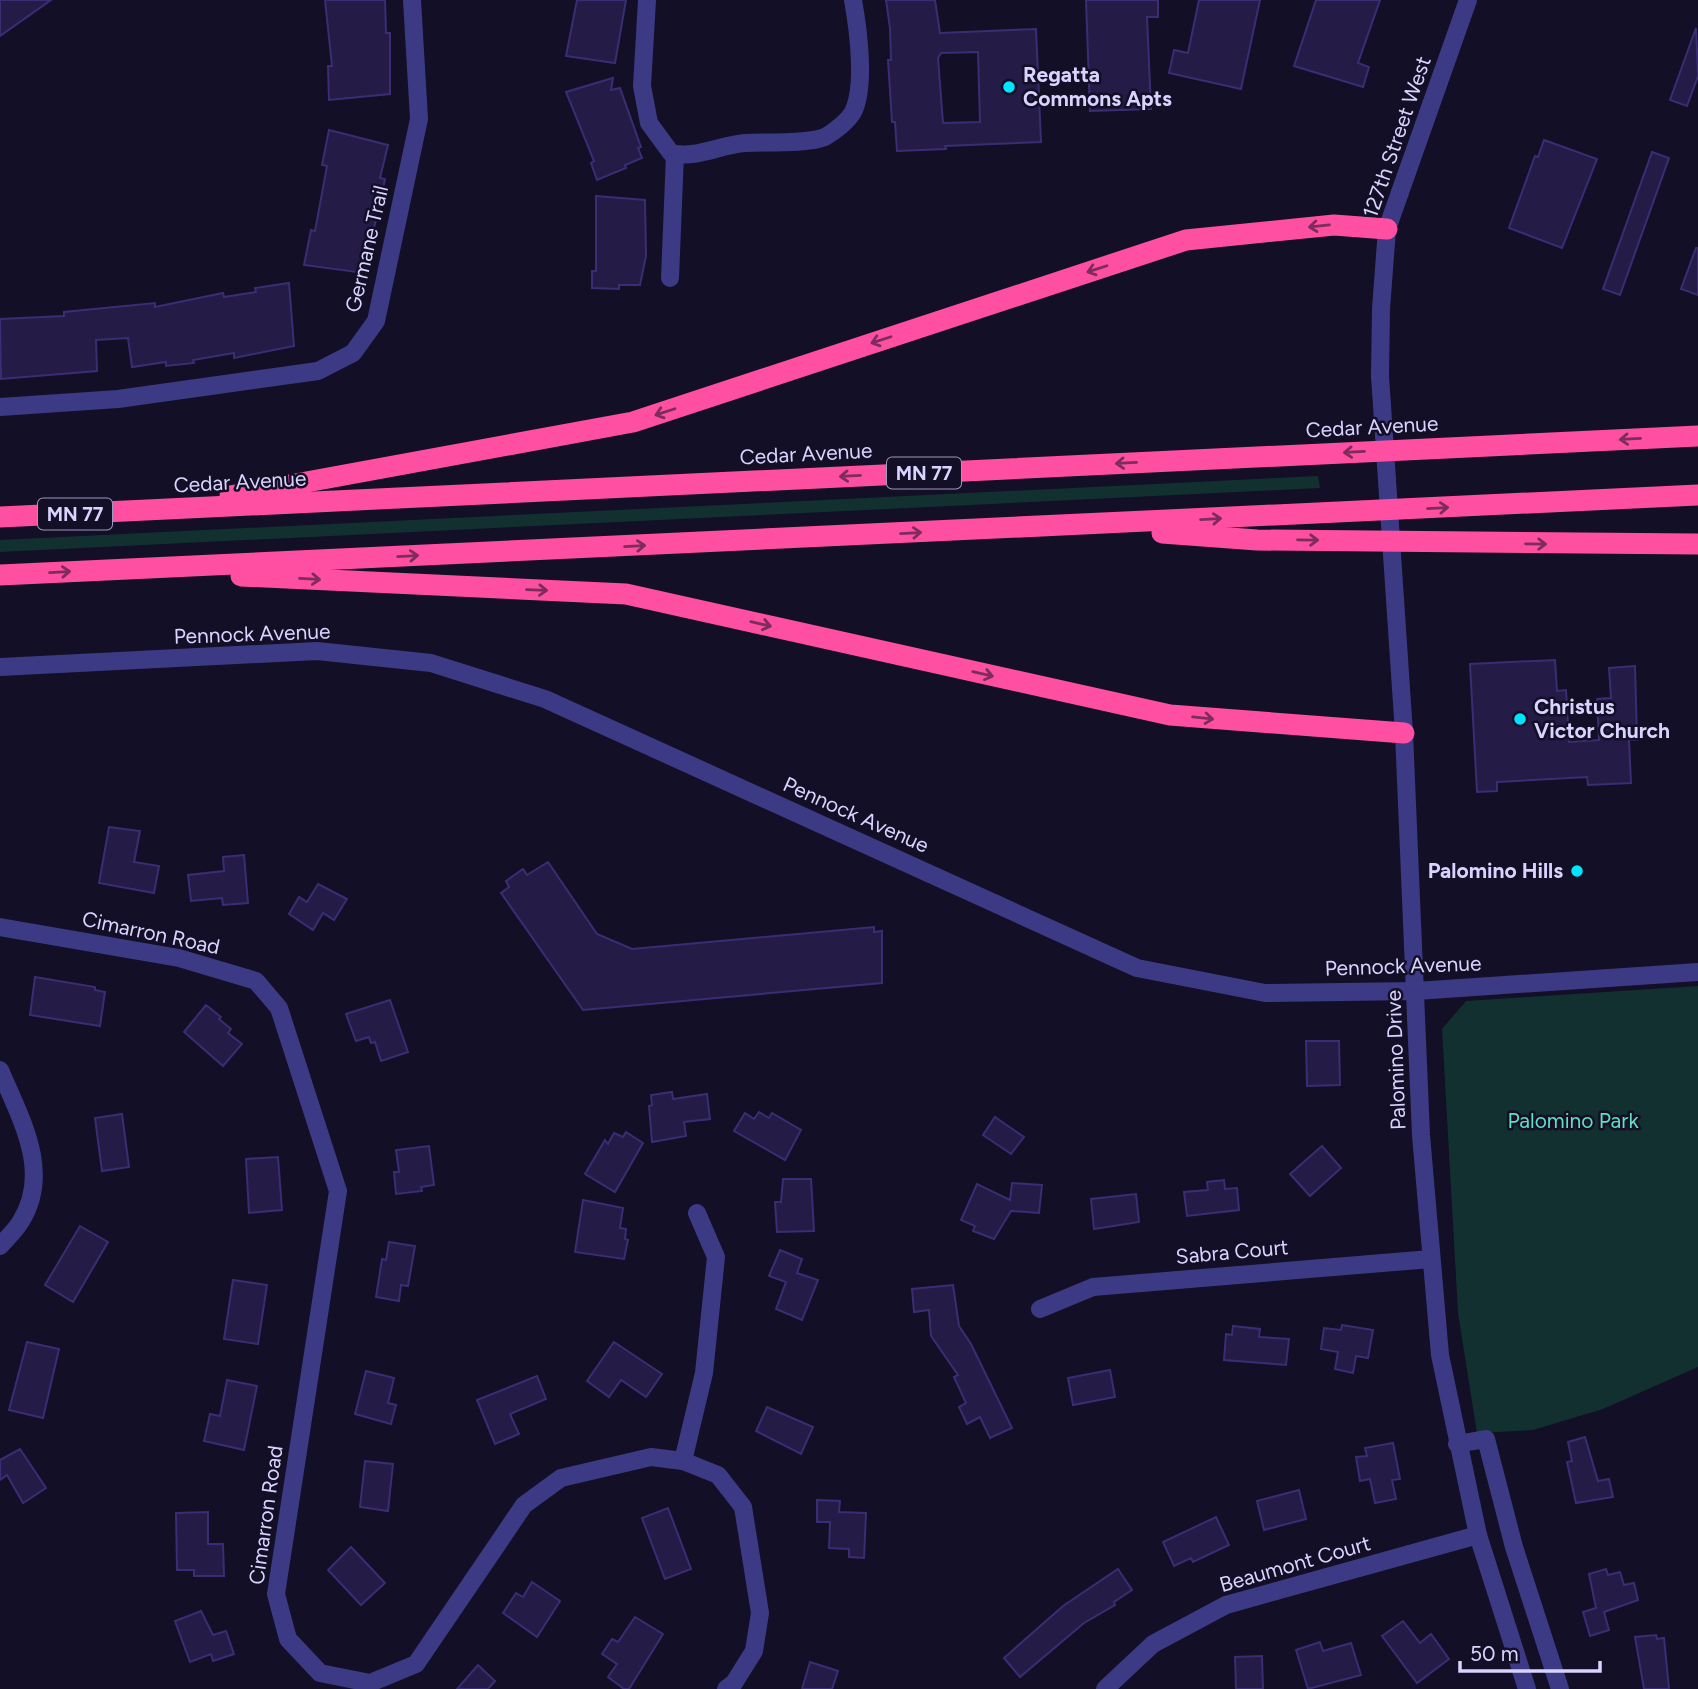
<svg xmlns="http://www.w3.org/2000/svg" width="1698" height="1689" font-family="Figtree,sans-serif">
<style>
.green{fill:#12302f}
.building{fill:#241b47;stroke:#3b2d73;stroke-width:2;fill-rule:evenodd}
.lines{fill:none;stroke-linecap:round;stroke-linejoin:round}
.minor{stroke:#3d3a85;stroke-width:18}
.tertiary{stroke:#3d3a85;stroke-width:18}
.motorway{stroke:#ff4fa3;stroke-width:21}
.oneway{stroke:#7d2c5e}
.poi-dot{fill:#00e5ff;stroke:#130f26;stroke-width:2.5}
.labels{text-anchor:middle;stroke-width:5;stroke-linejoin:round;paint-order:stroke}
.shield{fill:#130f26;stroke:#9e99be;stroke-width:2}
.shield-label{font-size:19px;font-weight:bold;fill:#d9d4ff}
.poi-label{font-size:21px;font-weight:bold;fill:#d9d4ff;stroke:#130f26;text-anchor:start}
.street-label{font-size:21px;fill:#d9d4ff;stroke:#130f26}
.park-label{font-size:21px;fill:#5fe0c0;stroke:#130f26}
</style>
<rect width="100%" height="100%" fill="#130f26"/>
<g class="green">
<path d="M1318 476 1320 488 0 552V540Z"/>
<path d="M1698 986V1367L1603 1409 1533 1430 1477 1433 1458 1313 1442 1029 1466 1001Z"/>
</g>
<g class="building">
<path d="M0 0H51L0 36Z"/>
<path d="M325 0H385L386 33H390V94L329 100 328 66H332Z"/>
<path d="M577 0H626L615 63 566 56Z"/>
<path d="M886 0H935L940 33 1036 29 1041 142 945 146 946 149 897 151 895 122H892L888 60H891L890 28ZM978 52 980 122 943 123 938 58 941 53Z"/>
<path d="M1086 0H1158V17H1147L1151 109 1090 111Z"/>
<path d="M1199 0H1260L1241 89 1169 73 1174 50 1188 53Z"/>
<path d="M1316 0H1380L1358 63 1369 67 1363 87 1294 66Z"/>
<path d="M1696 28 1698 76 1687 106 1670 100Z"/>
<path d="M613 78 611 90 620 88 641 147 638 148 642 158 625 165 626 168 597 180 591 163 594 161 566 92Z"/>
<path d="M329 130 388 145 380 178 385 179 364 273 304 265 311 230 315 231 327 166 322 165Z"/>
<path d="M1544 140 1597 159 1562 248 1509 228 1535 156 1538 157Z"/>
<path d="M1652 152 1669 158 1620 295 1603 289Z"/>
<path d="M596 196 645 200 646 256 640 285H619V289L592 288V271H596Z"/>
<path d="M1696 248H1698V295L1681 289Z"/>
<path d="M289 283 294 346 234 358V353L193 360 194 363 166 366V362L132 367 128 338 96 340 97 371 1 379 0 319 64 316V312L155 303V307L223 293 224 297 256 292 255 288Z"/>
<path d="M1555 660 1557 691 1566 690 1569 742 1599 740 1597 699 1611 698 1609 668 1635 666 1637 740H1629L1631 783 1588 785 1587 777 1497 782V791L1477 792 1470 664Z"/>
<path d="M109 827 140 831 134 862 159 866 154 893 99 883Z"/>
<path d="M244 855 248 903 223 905 222 898 191 901 188 875 224 871 223 857Z"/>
<path d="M548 862 597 934 632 949 874 927V932L882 931V983L583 1010 501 893 509 887 506 881 523 869 527 875Z"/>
<path d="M318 884 347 899 334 920 323 913 313 930 289 914 299 897 307 902Z"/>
<path d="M35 977 95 987V990L105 992 100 1026 30 1015Z"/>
<path d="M390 1000 408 1052 381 1061 375 1042 371 1043 369 1037 356 1041 346 1014Z"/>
<path d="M206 1005 221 1017 219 1019 231 1029 228 1033 242 1044 223 1066 184 1032Z"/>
<path d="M1306 1041H1339L1340 1085 1307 1086Z"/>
<path d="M672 1092 673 1099 707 1094 710 1119 684 1122 686 1136 652 1142 649 1106 652 1105 651 1095Z"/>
<path d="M759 1112 769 1118 772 1113 801 1130 785 1160 734 1131 745 1113 754 1119Z"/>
<path d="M122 1114 129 1167 102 1171 95 1118Z"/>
<path d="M995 1117 1024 1137 1011 1154 983 1135Z"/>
<path d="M626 1132 643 1143 615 1192 585 1174 605 1140 608 1144 614 1133 623 1137Z"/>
<path d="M429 1146 434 1185 421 1187 422 1191 396 1194 394 1172H399L396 1150Z"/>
<path d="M1322 1146 1341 1168 1310 1196 1290 1174Z"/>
<path d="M278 1157 282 1210 249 1213 246 1159Z"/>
<path d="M783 1179H811L814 1231 777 1232 775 1202H781Z"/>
<path d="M1224 1180 1225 1189 1237 1188 1239 1210 1187 1216 1184 1192 1208 1190 1207 1182Z"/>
<path d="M1012 1183 1042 1185 1039 1213 1011 1211 994 1239 973 1231 975 1226 961 1220 977 1184 1010 1200Z"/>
<path d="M1136 1194 1139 1222 1094 1229 1091 1199Z"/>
<path d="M583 1200 623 1208 620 1228 626 1229 625 1239 628 1240 624 1259 575 1252Z"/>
<path d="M80 1226 108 1242 73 1302 45 1285Z"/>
<path d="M389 1242 415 1246 408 1286 401 1285 399 1301 376 1297 382 1259 386 1260Z"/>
<path d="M780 1250 802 1259 797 1273 818 1280 802 1320 776 1309 786 1282 769 1276Z"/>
<path d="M233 1280 267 1285 258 1344 224 1339Z"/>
<path d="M953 1285 959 1326 971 1344 1012 1428 990 1438 980 1417 967 1424 959 1407 966 1403 954 1377 958 1375 931 1336 929 1310 914 1312 912 1289Z"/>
<path d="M1342 1325 1373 1330 1368 1358 1356 1356 1353 1373 1335 1369 1338 1352 1321 1349 1324 1328 1341 1330Z"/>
<path d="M1233 1326 1260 1329 1259 1337 1289 1339 1286 1365 1224 1360 1226 1334 1232 1335Z"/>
<path d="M27 1342 59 1349 43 1418 9 1410Z"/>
<path d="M614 1342 662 1374 646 1397 621 1380 609 1397 587 1381Z"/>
<path d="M1110 1370 1115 1397 1073 1405 1068 1378Z"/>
<path d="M366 1371 394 1378 388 1403 396 1405 391 1424 355 1414Z"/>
<path d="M537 1376 546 1399 510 1414 519 1434 495 1444 477 1400Z"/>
<path d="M227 1380 257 1386 244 1450 204 1441 210 1414 220 1416Z"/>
<path d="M767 1407 813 1427 801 1454 756 1431Z"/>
<path d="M1585 1437 1598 1481 1609 1479 1613 1497 1576 1503 1567 1462 1572 1461 1568 1442Z"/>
<path d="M1393 1443 1400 1479 1392 1480 1396 1499 1375 1503 1370 1479 1360 1481 1356 1457 1367 1456 1365 1448Z"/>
<path d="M20 1449 46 1488 23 1503 7 1475 0 1480V1460Z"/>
<path d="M365 1461 393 1464 388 1511 360 1507Z"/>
<path d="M1299 1490 1306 1519 1264 1530 1257 1501Z"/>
<path d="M817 1500 840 1501 839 1512 866 1513 864 1558 849 1557V1549L829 1548 830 1522H817Z"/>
<path d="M668 1508 691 1569 665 1579 642 1518Z"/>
<path d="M208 1512V1544H223L224 1576H194V1570H177L176 1513Z"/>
<path d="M1216 1517 1229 1545 1193 1562 1191 1558 1174 1566 1163 1542Z"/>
<path d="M351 1547 385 1583 361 1605 328 1570Z"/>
<path d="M1118 1569 1132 1590 1114 1602 1115 1605 1084 1623 1020 1677 1004 1658 1063 1606Z"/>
<path d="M1606 1569 1608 1575 1620 1572 1624 1585 1634 1583 1638 1600 1604 1612 1609 1630 1590 1636 1583 1612 1596 1608 1589 1574Z"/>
<path d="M532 1582 560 1601 537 1637 503 1613 516 1593 523 1597Z"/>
<path d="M201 1611 213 1635 226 1631 234 1654 213 1661 211 1654 190 1662 175 1621Z"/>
<path d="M635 1617 663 1634 629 1689H624L608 1677 617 1664 602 1654 612 1639 618 1642Z"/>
<path d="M1403 1621 1420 1643 1431 1634 1449 1659 1417 1683 1382 1636Z"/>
<path d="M1656 1635 1657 1639 1664 1638 1669 1689H1644L1635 1637Z"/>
<path d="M1320 1642 1323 1651 1351 1643 1361 1675 1308 1689 1296 1650Z"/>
<path d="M1262 1656 1263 1689H1236L1235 1657Z"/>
<path d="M810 1662 838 1671 832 1689H802Z"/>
<path d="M478 1665 495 1681 488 1689H457Z"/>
</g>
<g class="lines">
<g class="minor">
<path d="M647 0 642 86 649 123 671 153C697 159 719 145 745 143 764 142 809 144 825 137 834 132 848 121 853 112 866 86 858 28 853 0"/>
<path d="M670 278 675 154"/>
<path d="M0 407 118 399 318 371 353 353 376 321 419 119 412 0"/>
<path d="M0 667 317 651 431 663 545 699 1137 968 1265 993 1416 991"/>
<path d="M0 927 179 958 256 981 279 1008 338 1191 276 1594 288 1639 320 1673 370 1683 416 1664 524 1505 561 1478 651 1457 683 1461 718 1475 743 1507 760 1613 754 1651 734 1683 726 1689"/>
<path d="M0 1070C20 1118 52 1171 21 1221 16 1230 7 1238 0 1246"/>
<path d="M1040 1309 1093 1287 1431 1259"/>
<path d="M1457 1444 1486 1439 1514 1547 1560 1689"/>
<path d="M683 1461 704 1373 716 1257 697 1213"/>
<path d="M1105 1689 1153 1644 1226 1605 1478 1535"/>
</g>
<g class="tertiary">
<path d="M1468 0 1387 229 1381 309 1380 376 1404 733 1421 1135 1440 1355 1478 1535 1527 1689"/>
<path d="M1416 991 1698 972"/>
</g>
<g class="motorway">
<path d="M230 496 633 422 1186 240 1334 225 1387 229"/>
<path d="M0 517 1698 436"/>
<path d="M1162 533 1257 540 1698 544"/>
<path d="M0 575 1698 495"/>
<path d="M241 576 626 594 1170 715 1404 733"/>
</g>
</g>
<defs><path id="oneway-shaft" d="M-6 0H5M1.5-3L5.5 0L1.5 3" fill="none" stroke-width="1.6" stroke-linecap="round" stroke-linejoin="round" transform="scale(1.75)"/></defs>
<g class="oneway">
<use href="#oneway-shaft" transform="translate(1319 226) rotate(174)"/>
<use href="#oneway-shaft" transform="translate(1097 269) rotate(162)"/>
<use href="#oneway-shaft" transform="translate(881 340) rotate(162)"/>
<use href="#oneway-shaft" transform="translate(665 412) rotate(162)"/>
<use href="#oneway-shaft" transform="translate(1630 439) rotate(177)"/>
<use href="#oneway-shaft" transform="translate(1354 452) rotate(177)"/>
<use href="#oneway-shaft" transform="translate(1126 463) rotate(177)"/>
<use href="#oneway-shaft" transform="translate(850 476) rotate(177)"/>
<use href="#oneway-shaft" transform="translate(1438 508) rotate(-3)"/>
<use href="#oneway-shaft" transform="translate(1211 519) rotate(-3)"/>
<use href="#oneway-shaft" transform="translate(911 533) rotate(-3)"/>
<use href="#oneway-shaft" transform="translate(1308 540) rotate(1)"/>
<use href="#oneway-shaft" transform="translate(1536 544) rotate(1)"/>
<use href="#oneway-shaft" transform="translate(635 546) rotate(-3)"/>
<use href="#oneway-shaft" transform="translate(408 556) rotate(-3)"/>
<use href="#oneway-shaft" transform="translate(60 572) rotate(-3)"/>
<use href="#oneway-shaft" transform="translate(310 579) rotate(3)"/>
<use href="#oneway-shaft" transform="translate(537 590) rotate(2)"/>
<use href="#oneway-shaft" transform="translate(761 624) rotate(13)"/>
<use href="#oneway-shaft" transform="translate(983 674) rotate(13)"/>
<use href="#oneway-shaft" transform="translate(1203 718) rotate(6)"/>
</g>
<g class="poi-dot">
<circle cx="1009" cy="87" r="7"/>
<circle cx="1520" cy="719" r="7"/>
<circle cx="1577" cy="871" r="7"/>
</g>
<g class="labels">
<g class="shield">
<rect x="887" y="457.5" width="74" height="31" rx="5"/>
<rect x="38" y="498.5" width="74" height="31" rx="5"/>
</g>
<g class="shield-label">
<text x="924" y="480">MN 77</text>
<text x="75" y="521">MN 77</text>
</g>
<g class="poi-label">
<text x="1023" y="82">Regatta<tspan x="1023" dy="24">Commons Apts</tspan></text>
<text x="1534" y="714">Christus<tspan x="1534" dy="24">Victor Church</tspan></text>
<text x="1563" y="878" text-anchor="end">Palomino Hills</text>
</g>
<g class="street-label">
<text transform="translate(1397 137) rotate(-71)" y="7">127th Street West</text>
<text transform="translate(367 249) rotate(-77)" y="7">Germane Trail</text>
<text transform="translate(1372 427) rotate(-3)" y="7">Cedar Avenue</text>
<text transform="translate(806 454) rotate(-3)" y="7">Cedar Avenue</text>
<text transform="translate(240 482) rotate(-3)" y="7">Cedar Avenue</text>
<text transform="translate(252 634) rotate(-2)" y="7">Pennock Avenue</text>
<text transform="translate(856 815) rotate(24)" y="7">Pennock Avenue</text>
<text transform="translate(151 933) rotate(12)" y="7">Cimarron Road</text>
<text transform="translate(1403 966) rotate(-2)" y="7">Pennock Avenue</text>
<text transform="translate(1396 1060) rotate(-92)" y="7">Palomino Drive</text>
<text transform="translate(1232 1252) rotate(-5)" y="7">Sabra Court</text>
<text transform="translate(266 1515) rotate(-82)" y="7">Cimarron Road</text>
<text transform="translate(1295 1564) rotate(-16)" y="7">Beaumont Court</text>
</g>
<g class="park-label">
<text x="1573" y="1128">Palomino Park</text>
</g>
</g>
<path d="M1460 1661v10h140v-10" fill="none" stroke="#d9d4ff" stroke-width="3.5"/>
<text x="1470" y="1661" font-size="21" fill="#d9d4ff" stroke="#130f26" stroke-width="5" paint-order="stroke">50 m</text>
</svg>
